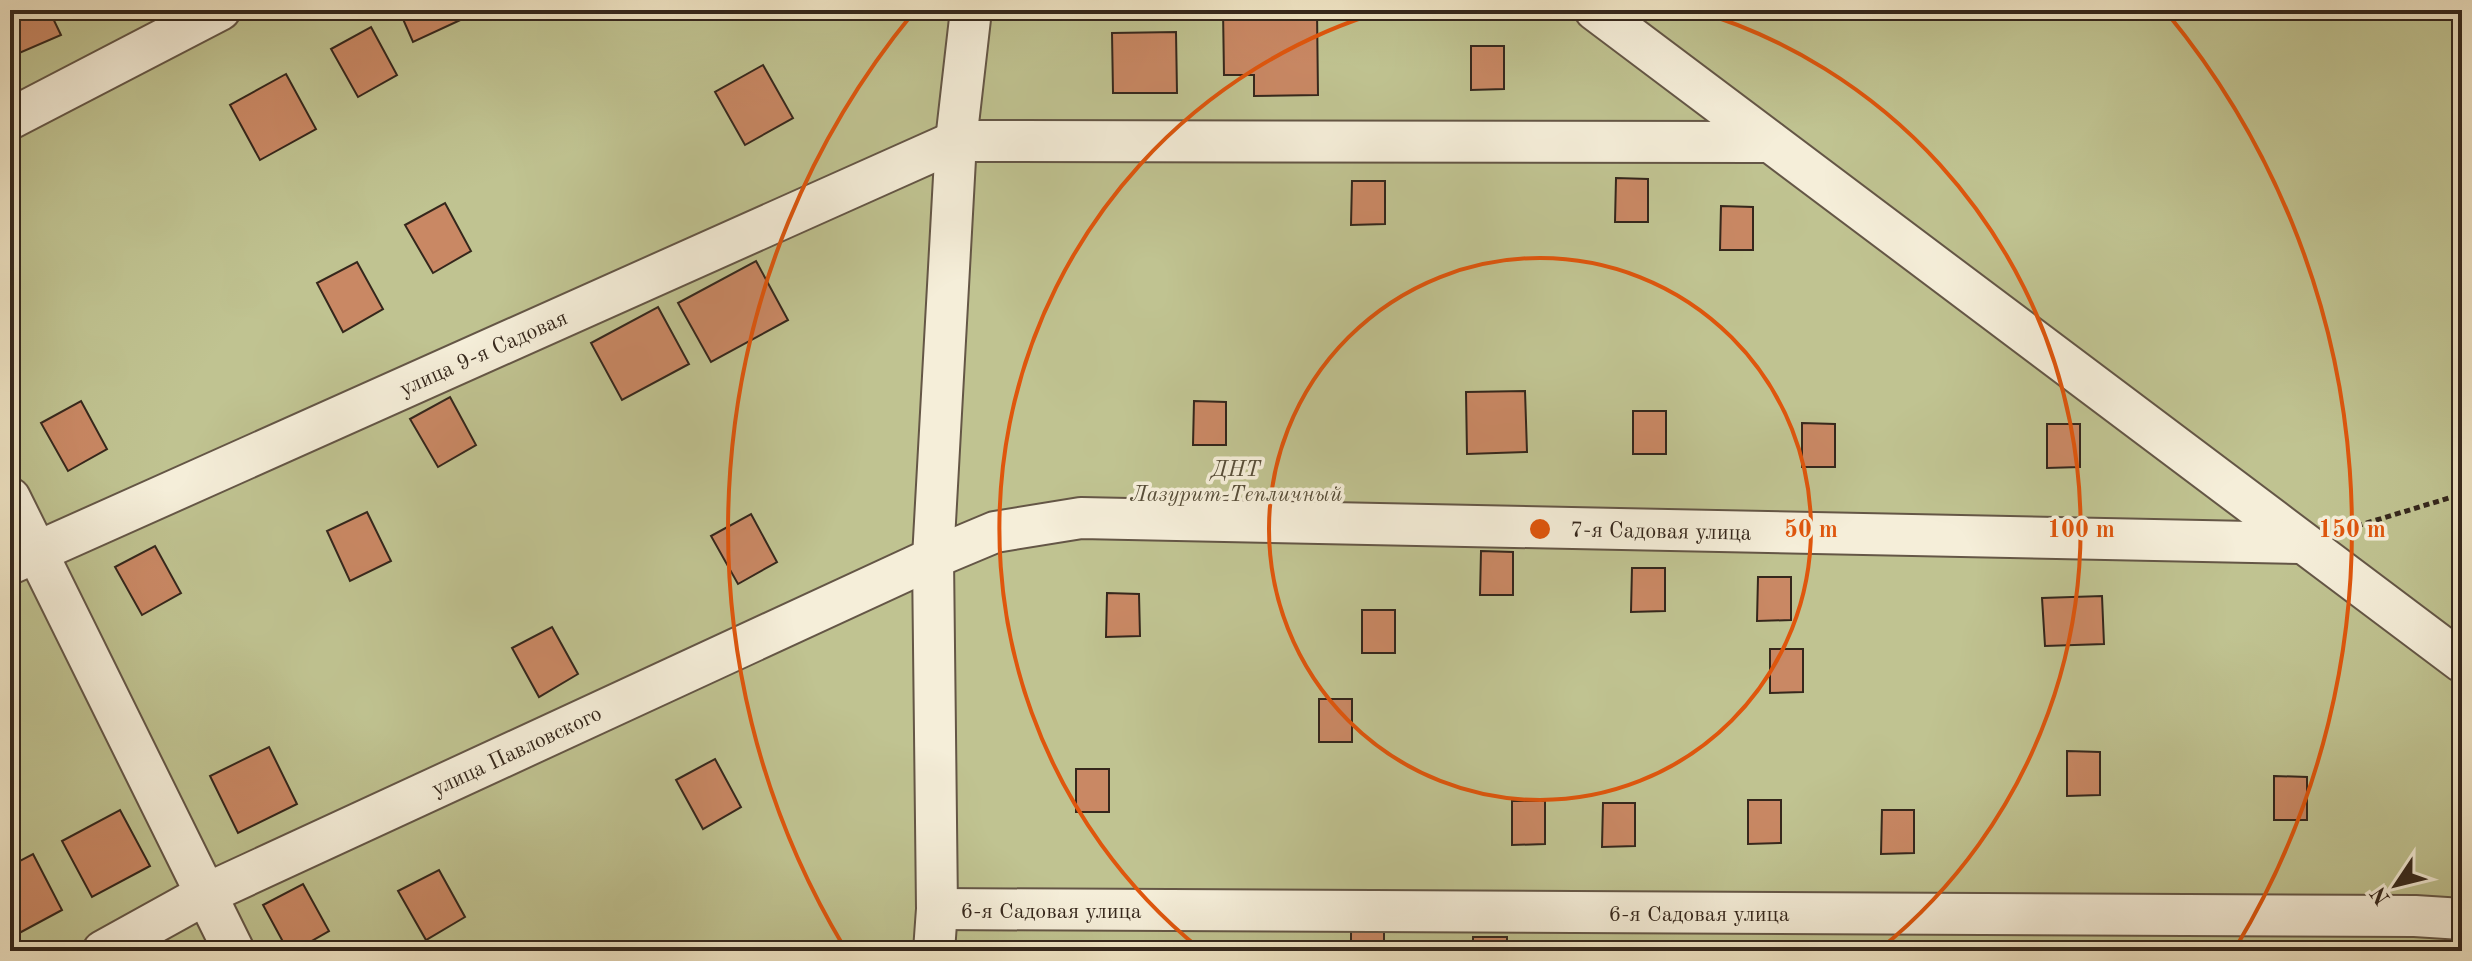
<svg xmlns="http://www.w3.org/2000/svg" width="2472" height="961" font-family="'Old Standard TT',serif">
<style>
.green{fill:#c0c391;stroke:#7a7556;stroke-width:2}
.building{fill:#c98864;stroke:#35271c;stroke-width:2}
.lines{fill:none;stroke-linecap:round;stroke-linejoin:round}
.minor-casing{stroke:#645646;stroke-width:44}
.path{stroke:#35271c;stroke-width:5;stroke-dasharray:6 4;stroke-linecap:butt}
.minor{stroke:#f5eed9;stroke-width:40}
.ring{fill:none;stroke:#df560d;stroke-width:4}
.labels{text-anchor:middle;stroke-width:7;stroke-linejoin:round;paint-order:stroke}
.street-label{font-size:22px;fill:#35271c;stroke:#f5eed9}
.park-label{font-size:22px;font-style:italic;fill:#584e39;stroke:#f5eed9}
.centre{fill:#df560d;stroke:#f5eed9;stroke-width:4}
.ring-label{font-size:24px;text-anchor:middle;font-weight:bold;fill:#df560d;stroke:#f5eed9;stroke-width:7;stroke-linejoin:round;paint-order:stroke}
</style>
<rect width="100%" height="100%" fill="#f0e5c5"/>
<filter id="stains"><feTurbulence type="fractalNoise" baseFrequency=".0025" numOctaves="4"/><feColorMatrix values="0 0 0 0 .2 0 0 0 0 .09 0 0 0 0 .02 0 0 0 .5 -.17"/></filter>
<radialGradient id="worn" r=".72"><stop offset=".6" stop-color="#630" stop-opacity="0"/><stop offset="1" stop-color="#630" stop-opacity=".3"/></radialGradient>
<rect class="green" x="10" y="10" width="2452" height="941"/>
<g class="building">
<path d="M10 10H49L61 35 10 57Z"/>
<path d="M399 10H482L413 42Z"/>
<path d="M1223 10H1317L1318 95 1254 96V75H1224Z"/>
<path d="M371 27 397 75 358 97 331 49Z"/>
<path d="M1176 32 1177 93H1113L1112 33Z"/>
<path d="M1471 46H1504V89L1471 90Z"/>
<path d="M763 65 793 118 745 145 715 92Z"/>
<path d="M286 74 316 129 260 160 230 105Z"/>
<path d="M1616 178 1648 179V222H1615Z"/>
<path d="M1352 181H1385V224L1351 225Z"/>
<path d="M445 203 471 251 433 273 405 225Z"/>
<path d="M1721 206 1753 207V250H1720Z"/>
<path d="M756 261 788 320 711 362 678 303Z"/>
<path d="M357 262 383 309 343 332 317 283Z"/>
<path d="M658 307 689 364 622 400 591 343Z"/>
<path d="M1525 391 1527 452 1467 454 1466 392Z"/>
<path d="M450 397 476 445 438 467 410 419Z"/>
<path d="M81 401 107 449 68 471 41 423Z"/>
<path d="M1194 401 1226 402V445H1193Z"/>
<rect x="1633" y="411" width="33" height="43"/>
<path d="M1802 423 1835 424V467H1802Z"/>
<path d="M2047 424H2080V467L2047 468Z"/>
<path d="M367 512 391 561 350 581 327 531Z"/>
<path d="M751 514 777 562 738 584 711 536Z"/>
<path d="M155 546 181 593 142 615 115 567Z"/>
<path d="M1481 551 1513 552V595H1480Z"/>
<path d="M1632 568H1665V611L1631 612Z"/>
<path d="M1758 577H1791V620L1757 621Z"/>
<path d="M1107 593 1139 594 1140 636 1106 637Z"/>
<path d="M2102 596 2104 644 2045 646 2042 598Z"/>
<rect x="1362" y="610" width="33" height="43"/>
<path d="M552 627 578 674 539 697 512 648Z"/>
<path d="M1770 649H1803V692L1770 693Z"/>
<rect x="1319" y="699" width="33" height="43"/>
<path d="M269 747 297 804 238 833 210 776Z"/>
<path d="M2067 751 2100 752V795L2067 796Z"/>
<path d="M715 759 741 807 703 829 676 780Z"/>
<rect x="1076" y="769" width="33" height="43"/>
<path d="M2274 776 2307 777V820H2274Z"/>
<path d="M1748 800H1781V843L1748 844Z"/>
<path d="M1512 801H1545V844L1512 845Z"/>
<path d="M1603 803H1635V846L1602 847Z"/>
<path d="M120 810 150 866 92 897 62 841Z"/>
<path d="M1882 810H1914V853L1881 854Z"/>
<path d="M33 854 62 910 10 938V866Z"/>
<path d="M439 870 465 917 426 940 398 891Z"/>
<path d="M303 884 329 931 294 951H288L263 905Z"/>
<rect x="1351" y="931" width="33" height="20"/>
<rect x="1473" y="937" width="34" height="14"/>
<rect x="1193" y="941" width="33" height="10"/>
<path d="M1066 943H1099V951H1065Z"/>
</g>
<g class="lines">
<g class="minor-casing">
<g id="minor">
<path d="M1595 10 2462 662"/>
<path d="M10 119 220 10"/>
<path d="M10 498 234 951"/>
<path d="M10 564 956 141 1770 142"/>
<path d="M937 909 2415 916 2462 919"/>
<path d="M103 951 206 894 933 558 995 532 1081 518 2300 543"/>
<path d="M934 951 937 909 933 558 956 141 971 10"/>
</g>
</g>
<path class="path" d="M2347 529 2462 494"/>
<use href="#minor" class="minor"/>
</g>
<g class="ring">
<circle cx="1540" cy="529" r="271"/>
<path d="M1200 949A541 541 0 0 1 1386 10M1694 10A541 541 0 0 1 1880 949"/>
<path d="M844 947A812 812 0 0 1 913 13M2167 13A812 812 0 0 1 2236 947"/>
</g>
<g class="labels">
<g class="street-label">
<text transform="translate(483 352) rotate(-24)" y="8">улица 9-я Садовая</text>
<text transform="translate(1661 530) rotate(1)" y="8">7-я Садовая улица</text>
<text transform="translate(516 750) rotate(-25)" y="8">улица Павловского</text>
<text x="1051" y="918">6-я Садовая улица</text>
<text x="1699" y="921">6-я Садовая улица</text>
</g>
<g class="park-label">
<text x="1236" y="476">ДНТ<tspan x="1236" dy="25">Лазурит-Тепличный</tspan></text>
</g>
</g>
<circle cx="1540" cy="529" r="12" class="centre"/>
<g class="ring-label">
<text x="1811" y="537">50 m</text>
<text x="2081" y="537">100 m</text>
<text x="2352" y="537">150 m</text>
</g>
<rect width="2472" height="961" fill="none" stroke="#f0e5c5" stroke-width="40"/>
<rect x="12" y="12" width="2448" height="937" fill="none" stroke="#35271c" stroke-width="4"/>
<rect x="20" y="20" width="2432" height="921" fill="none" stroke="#35271c" stroke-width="2"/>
<g transform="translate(2396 885) rotate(235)" stroke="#f5eed9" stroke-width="6" paint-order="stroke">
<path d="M0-6L14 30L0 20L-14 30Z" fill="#35271c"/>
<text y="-12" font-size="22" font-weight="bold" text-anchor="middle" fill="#35271c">N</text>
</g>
<rect width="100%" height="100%" filter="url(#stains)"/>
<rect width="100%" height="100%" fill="url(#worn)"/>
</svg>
